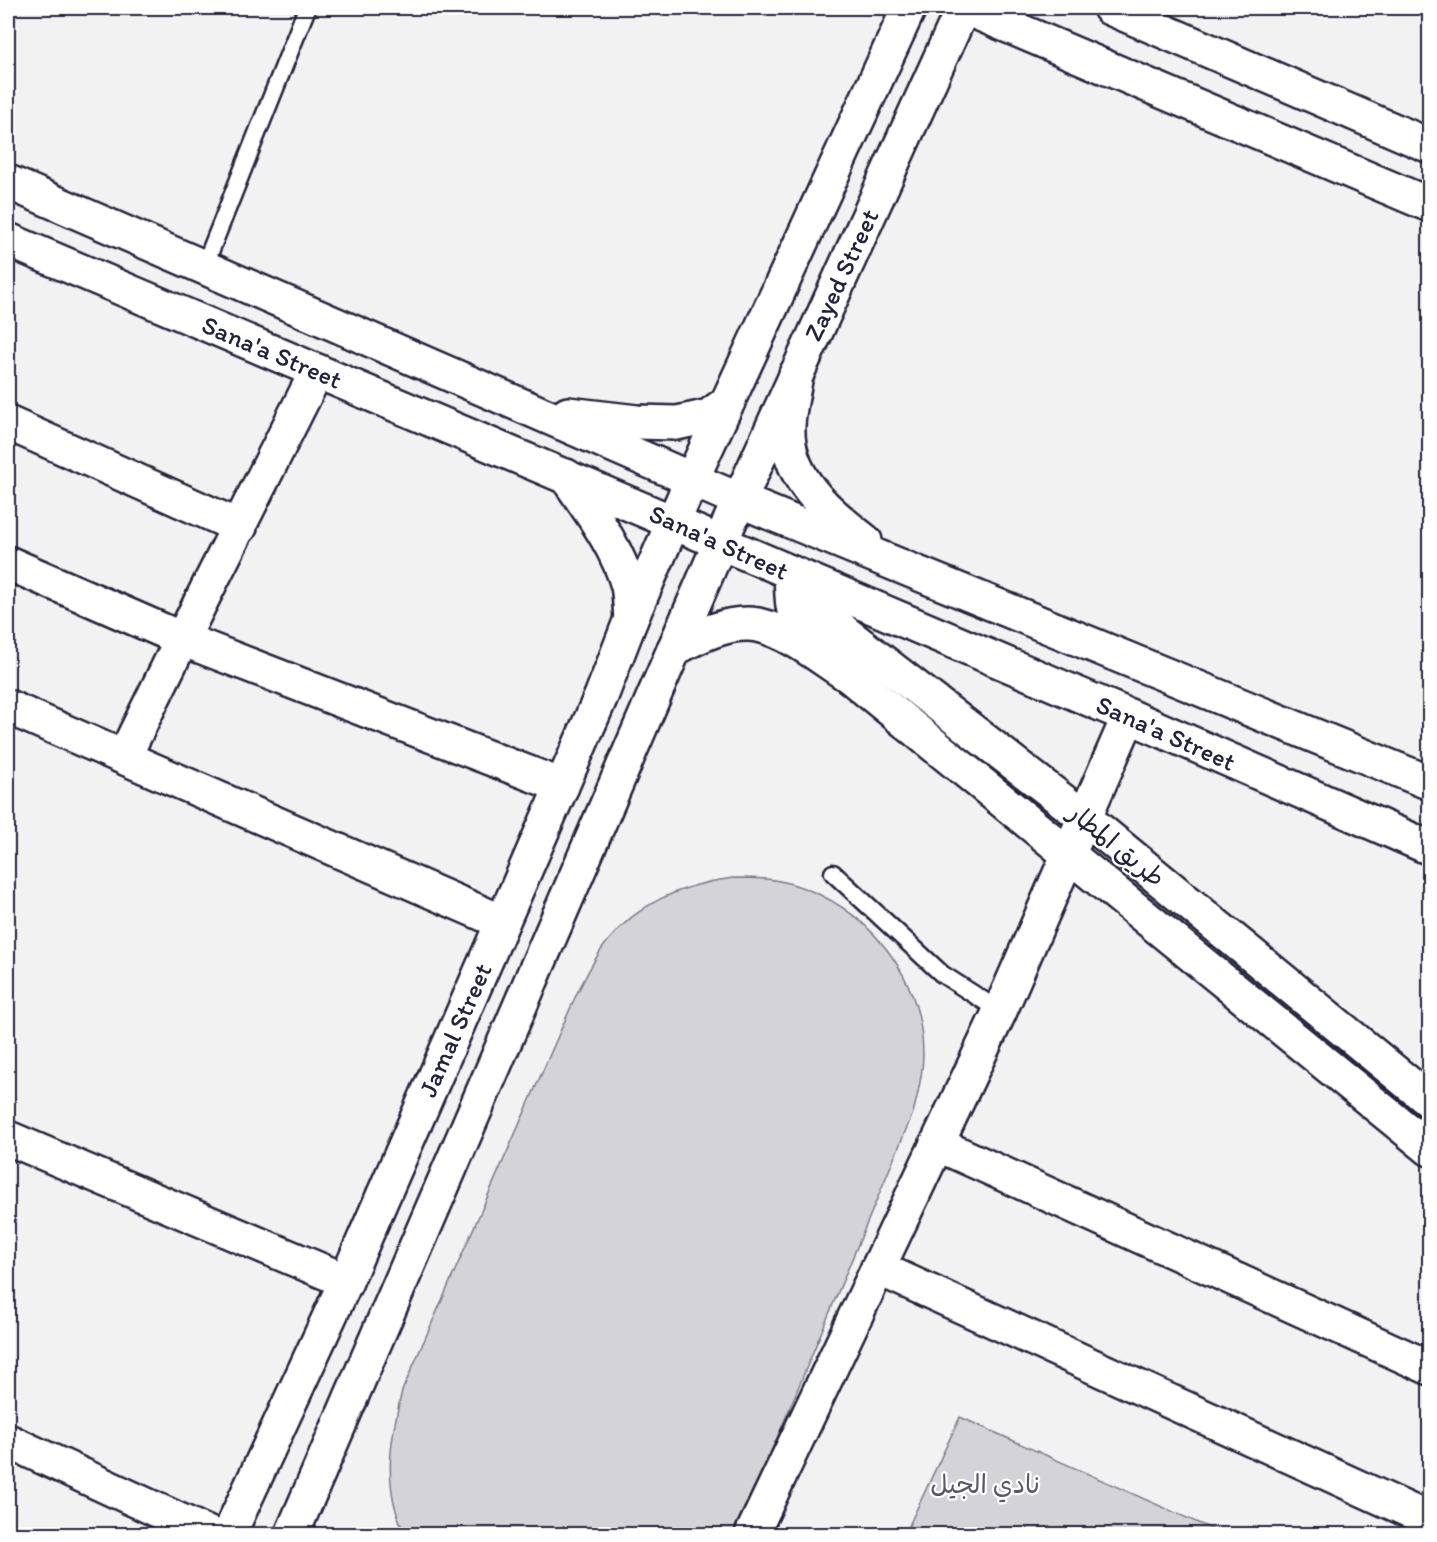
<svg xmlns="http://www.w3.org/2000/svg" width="1437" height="1542" font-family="Itim,'Playpen Sans Arabic',sans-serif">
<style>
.green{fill:#d3d3d8;stroke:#7a7a8a;stroke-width:1.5}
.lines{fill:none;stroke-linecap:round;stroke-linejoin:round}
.service-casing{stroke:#22223b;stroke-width:21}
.minor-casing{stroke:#22223b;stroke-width:38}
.tertiary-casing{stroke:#22223b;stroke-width:38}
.primary-casing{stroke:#22223b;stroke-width:38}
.trunk-casing{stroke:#22223b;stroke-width:38}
.service{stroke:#fff;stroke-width:16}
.minor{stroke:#fff;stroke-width:33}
.tertiary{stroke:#fff;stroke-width:33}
.primary{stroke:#fff;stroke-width:33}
.trunk{stroke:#fff;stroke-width:33}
.labels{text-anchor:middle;stroke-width:4.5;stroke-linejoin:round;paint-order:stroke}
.street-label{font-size:26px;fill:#22223b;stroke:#fff}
.park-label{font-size:26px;fill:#57576a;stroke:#fff}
</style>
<rect width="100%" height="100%" fill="#f2f2f3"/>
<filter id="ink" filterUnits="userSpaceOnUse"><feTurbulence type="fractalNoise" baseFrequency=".0167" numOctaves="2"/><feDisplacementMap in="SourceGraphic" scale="12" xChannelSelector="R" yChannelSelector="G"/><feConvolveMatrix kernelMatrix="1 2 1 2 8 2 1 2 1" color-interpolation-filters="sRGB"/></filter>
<g filter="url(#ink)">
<g class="green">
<path d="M733 878C753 878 773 878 792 884 868 907 922 975 923 1054 923 1074 918 1094 913 1113L742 1522 736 1534H405C382 1487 390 1440 402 1391L577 993C587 975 595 956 608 941 639 902 685 884 733 878Z"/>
<path d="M960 1417 1223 1534H905Z"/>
</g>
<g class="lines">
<g class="service-casing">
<g id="service">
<path d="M204 267 307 8"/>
<path d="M833 873 942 974 1000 1011"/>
</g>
</g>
<g class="minor-casing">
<g id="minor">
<path d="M8 423 240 527"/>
<path d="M8 563 182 639 562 786"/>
<path d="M8 707 502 922"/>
<path d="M124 757 182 639 317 371"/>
<path d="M8 1138 346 1281"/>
<path d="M937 1144 1430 1368"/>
<path d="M878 1268 1430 1520"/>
<path d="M8 1441 209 1534"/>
<path d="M752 1534 1000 1011 1129 716"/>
</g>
</g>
<g class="tertiary-casing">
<g id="tertiary">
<path d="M966 8 1430 205"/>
<path d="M1110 8 1430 146"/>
<path d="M791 573C792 585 791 599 794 611 802 637 829 657 848 675L1430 1149"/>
<path d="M815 584C818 604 829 616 843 631L1085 818 1430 1101"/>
</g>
</g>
<g class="primary-casing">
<g id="primary">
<path d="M674 649C698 636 729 620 758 625 790 632 821 658 848 675"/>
<path d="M229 1534 346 1281 602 694 631 619 692 479 909 8"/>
<path d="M292 1534 720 543 963 8"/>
</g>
</g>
<g class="trunk-casing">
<g id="trunk">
<path d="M8 182 739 500 1430 783"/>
<path d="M8 240 1129 716 1430 848"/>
<path d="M796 374C793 396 785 421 789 444 795 486 834 517 865 541"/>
<path d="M568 414 637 422 677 423 709 416 728 402"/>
<path d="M566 476C589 510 617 546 628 586 630 596 630 608 631 619"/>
</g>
</g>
<use href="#service" class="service"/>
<use href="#minor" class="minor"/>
<use href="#tertiary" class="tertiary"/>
<use href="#primary" class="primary"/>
<use href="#trunk" class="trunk"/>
</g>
</g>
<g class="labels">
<g class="street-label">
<text transform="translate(841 275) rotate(-65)" y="9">Zayed Street</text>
<text transform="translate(272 352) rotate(23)" y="9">Sana'a Street</text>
<text transform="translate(719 542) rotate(24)" y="9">Sana'a Street</text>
<text transform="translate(1166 733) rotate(24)" y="9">Sana'a Street</text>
<text transform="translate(1117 845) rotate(39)" y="9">طريق المطار</text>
<text transform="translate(455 1030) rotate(-66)" y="9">Jamal Street</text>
</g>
<g class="park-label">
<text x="985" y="1493">نادي الجيل</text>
</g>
</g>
<rect width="1437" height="1542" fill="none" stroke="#fff" stroke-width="30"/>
<rect x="15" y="15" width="1407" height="1512" fill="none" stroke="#22223b" stroke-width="2" filter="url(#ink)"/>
</svg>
